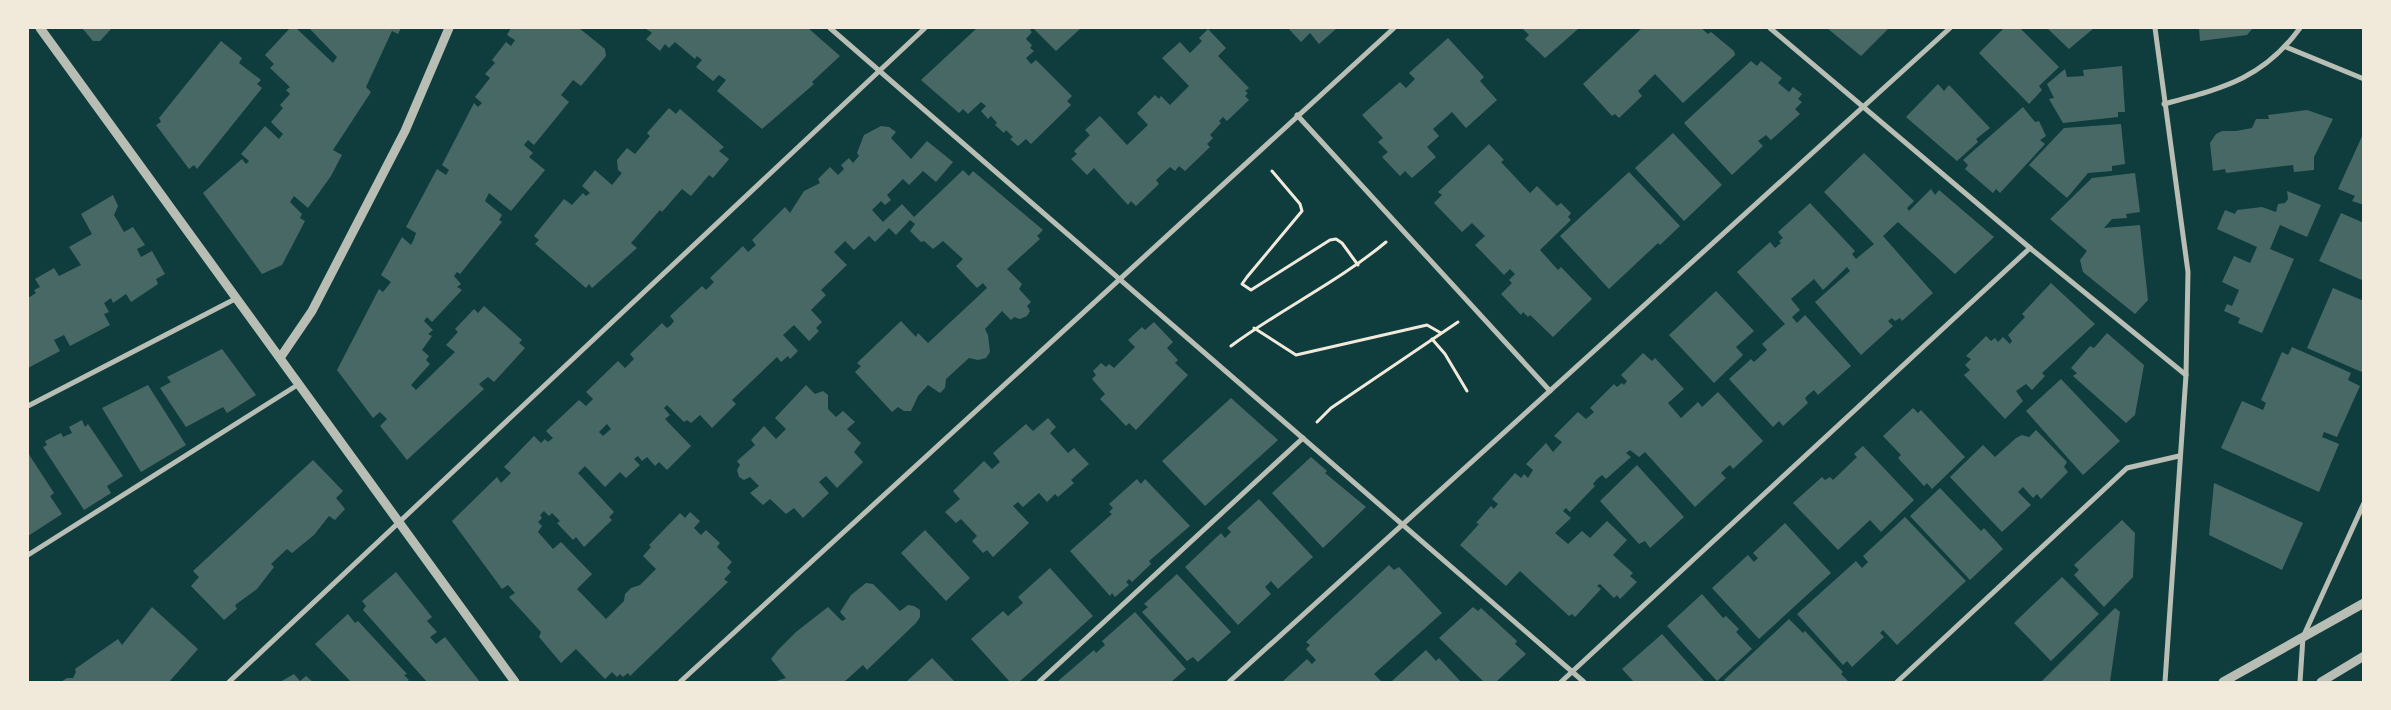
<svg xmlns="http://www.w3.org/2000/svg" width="2391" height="710" font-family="Barlow,sans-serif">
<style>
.building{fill:#486865;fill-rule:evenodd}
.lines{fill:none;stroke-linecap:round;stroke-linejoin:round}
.path{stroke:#f1e9da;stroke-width:3}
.minor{stroke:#b8beb3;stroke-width:5}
.tertiary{stroke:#b8beb3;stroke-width:9}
</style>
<rect width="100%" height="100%" fill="#0f3d3e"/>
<g class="building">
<path d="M82 28H112L100 41H93Z"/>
<path d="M290 28H296L333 63 337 57 309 28H401L398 34 392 31 366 87 371 92 333 150 342 155 331 176 308 208 294 196 290 202 302 214 300 218 305 221 282 265 262 274 203 193 242 159 246 164 249 161 241 154 265 126 279 139 283 134 271 122 283 108 280 105 290 94 286 90 290 87 270 68 274 64 265 55Z"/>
<path d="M511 28H579L605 49 606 56 581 86 573 80 561 95 569 102 534 145 528 140 524 145 533 153 529 157 545 170 511 211 489 193 485 201 502 215 499 220 502 222 460 274 457 272 454 276 461 284 457 287 462 290 432 322 427 317 424 321 433 330 428 334 432 336 422 350 429 356 426 360 430 364 411 385 416 390 455 352 446 345 458 332 455 329 474 309 478 313 484 306 522 340 519 343 525 348 494 382 488 377 479 384 484 389 407 460 380 426 387 419 380 412 373 418 337 370 379 289 383 292 391 282 381 275 402 237 411 245 414 239 416 233 406 227 437 169 446 175 449 170 442 165 474 103 478 107 482 103 475 97 490 78 485 74 495 63 492 60 506 42 511 46 515 40 507 35Z"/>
<path d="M645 28H808L840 56 812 82 814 84 762 129 717 91 726 80 719 75 713 81 696 67 702 60 697 56 695 59 675 42 669 48 665 44 660 51 646 39 652 33Z"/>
<path d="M977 28H1032L1030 30 1032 32 1026 39 1032 45 1030 48 1034 51 1026 58 1031 64 1036 60 1072 96 1067 101 1071 105 1031 144 1026 139 1018 146 1010 139 1013 137 1006 130 1004 133 995 125 997 123 991 116 988 119 981 111 986 106 981 102 968 114 963 109 959 113 921 80Z"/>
<path d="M1033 28H1081L1056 51Z"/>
<path d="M1288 28H1337L1319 44 1310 33 1301 42Z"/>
<path d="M1522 28H1577L1578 29 1545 58 1525 39 1529 35Z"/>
<path d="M1642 28H1701L1708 34 1711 32 1734 51 1735 55 1683 103 1655 74 1638 91 1642 96 1619 118 1615 114 1612 116 1583 84Z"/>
<path d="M1827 28H1889L1861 56Z"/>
<path d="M2004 28H2020L2059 67 2039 86 2042 90 2029 104 1979 53Z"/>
<path d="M2047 28H2094L2069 49Z"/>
<path d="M2199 28H2253L2247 35 2200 41Z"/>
<path d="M1208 29 1226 48 1218 56 1249 88 1245 91 1248 93 1245 96 1249 100 1227 121 1223 117 1219 121 1221 123 1210 135 1213 138 1207 144 1210 147 1185 171 1179 166 1175 171 1170 167 1156 180 1159 184 1136 206 1131 201 1128 205 1094 168 1087 175 1071 159 1077 154 1074 151 1090 135 1085 130 1100 116 1127 145 1148 125 1137 113 1155 95 1159 99 1161 96 1170 105 1189 86 1162 58 1180 42 1190 53 1202 41 1199 38Z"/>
<path d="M1448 38 1484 77 1480 81 1497 100 1466 128 1452 112 1433 129 1439 136 1427 147 1436 157 1412 178 1405 171 1400 176 1382 157 1388 152 1378 142 1383 138 1362 115 1400 82 1406 88 1415 79 1409 73Z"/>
<path d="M221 41 242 58 239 63 261 80 257 84 262 88 197 169 194 165 189 169 156 125 161 122 159 118Z"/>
<path d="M1751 61 1757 66 1761 61 1782 78 1778 83 1789 92 1793 87 1802 94 1798 99 1802 102 1795 109 1800 114 1771 140 1766 135 1758 141 1763 146 1732 175 1684 123Z"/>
<path d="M2122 66 2125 112H2118V117L2063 123 2049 99 2054 98 2047 84 2065 69 2067 77 2084 76 2083 70Z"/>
<path d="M1938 84 1944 91 1949 85 1990 128 1976 139 1978 142 1957 161 1906 117Z"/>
<path d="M2023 107 2035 122 2039 121 2046 136 2040 140 2045 144 2000 193 1996 189 1993 193 1965 169 1968 165 1963 160Z"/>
<path d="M669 108 676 114 680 109 724 147 719 151 729 159 713 178 709 175 691 196 682 189 662 212 660 210 631 243 637 248 592 288 589 284 586 288 535 244 539 240 534 236 564 199 572 205 583 193 586 196 590 193 582 186 595 170 612 185 622 173 618 170 617 160 627 148 635 154 650 136 647 133Z"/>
<path d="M2307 110 2333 119 2314 157V170L2294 172 2293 165 2226 173 2225 169 2213 171 2210 143 2216 134 2222 131H2236L2252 128 2256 119H2269L2268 115Z"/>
<path d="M2121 124 2125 164 2112 166V171L2088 173 2067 198 2029 165 2064 128Z"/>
<path d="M881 126 889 127 896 132 891 138 911 159 927 141 953 162 936 182 923 171 909 185 903 179 887 195 891 200 885 205 881 201 872 210 883 222 902 204 914 217 963 170 969 176 973 171 1043 230 1037 236 1040 239 1007 269 1022 284 1019 289 1031 302 1027 306 1030 311 1027 316 1020 319 1014 317 1011 320 1002 311 985 329 988 335 990 352 986 358 978 360 969 358 946 379 945 388 940 393 928 385 918 396 911 411H904L898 407 892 412 855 372 861 366 857 363 901 321 916 337 918 333 928 343 987 288 983 283 977 288 956 266 963 259 943 241 933 249 924 241 921 242 910 231 915 224 910 220 896 235 889 228 875 242 869 236 854 250 845 241 834 252 847 265 821 290 826 295 811 310 822 322 816 328 819 331 809 341 794 325 783 335 798 351 790 359 788 356 781 362 777 357 732 400 736 404 712 428 700 415 691 423 687 420 684 422 667 405 664 408 670 415 665 419 691 446 667 470 659 462 655 466 647 457 642 461 638 456 634 459 640 465 626 478 620 472 605 487 585 466 578 473 614 512 609 517 612 520 584 547 576 537 573 540 557 523 560 521 552 513 549 516 544 511 540 515 542 518 538 522 542 526 538 532 553 549 561 542 592 574 577 589 606 619 624 601 625 594 631 588 640 585 656 569 643 556 651 547 649 545 680 513 685 518 690 512 700 521 694 528 701 535 706 530 720 543 717 547 732 562 727 568 731 572 724 579 728 582 630 676 628 673 623 677 620 674 617 677 612 672 605 679 576 649 561 663 539 637 541 632 509 597 515 593 508 585 502 589 452 521 497 477 501 483 511 473 504 467 534 436 541 443 545 439 548 442 553 438 546 431 579 400 586 406 593 399 586 392 618 361 625 368 634 359 630 354 662 323 667 328 671 325 674 321 670 316 702 286 706 290 714 282 710 278 743 246 748 252 756 245 752 240 785 207 790 213 804 191 820 183 818 179 830 167 838 175 844 169 841 165 849 158 853 163 859 156 857 153 864 135ZM607 424 611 429 603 436 599 432Z"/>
<path d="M2364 132V205L2352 201 2355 196 2338 189Z"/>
<path d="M1673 133 1722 185 1684 221 1635 168Z"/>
<path d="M1489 144 1504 160 1501 162 1530 193 1537 186 1557 206 1561 203 1571 213 1568 217 1571 220 1540 250 1558 270 1561 267 1592 299 1553 337 1530 315 1528 317 1523 312 1521 315 1501 294 1512 283 1509 280 1515 274 1510 269 1504 275 1475 245 1485 236 1472 223 1462 232 1434 203 1442 195 1438 192Z"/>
<path d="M1864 153 1914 201 1907 208 1909 211 1931 189 1935 195 1939 190 1994 237 1955 274 1898 222 1883 236 1933 293 1902 321 1900 318 1895 321 1892 318 1888 321 1893 326 1861 355 1815 302 1850 271 1847 267 1823 290 1814 279 1791 299 1800 310 1792 317 1797 323 1805 315 1851 366 1818 395 1814 390 1808 395 1805 398 1808 403 1783 426 1779 421 1773 427 1729 379 1751 359 1754 362 1767 350 1762 344 1785 324 1737 272 1770 242 1775 248 1781 243 1779 241 1783 238 1778 232 1810 203 1855 251 1852 254 1856 259 1874 244 1824 192Z"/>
<path d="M1629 172 1680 226 1660 245 1658 243 1609 289 1560 236Z"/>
<path d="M2135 173 2140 212 2126 214 2127 218 2112 219 2104 228 2140 225 2148 300 2135 314 2083 272 2080 260 2087 251 2050 219 2092 178Z"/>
<path d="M2287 191 2321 205 2307 237 2280 225 2270 249 2294 259 2262 333 2238 323 2240 318 2224 311 2227 304 2232 306 2239 290 2222 282 2234 256 2250 263 2257 247 2217 229 2225 210 2235 214 2237 210 2262 207 2276 212 2278 204 2285 203 2288 199Z"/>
<path d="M113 195 118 206 114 215 124 232 133 227 145 245 137 249 141 257 152 251 165 274 156 279 158 284 131 302 126 294 113 303 111 298 104 303 109 312 104 314 110 325 70 346 64 335 54 340 60 351 28 368V298L36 293 34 290 40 287 35 279 54 268 59 276 81 265 69 247 92 234 81 214Z"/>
<path d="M2341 213 2364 223V281L2319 261Z"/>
<path d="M2051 283 2095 324 2042 373 2045 376 2032 390 2026 384 2016 391 2023 401 2005 419 1964 375 1970 370 1965 365 1971 359 1966 356 1986 336 1991 341 1995 338 1998 342 2003 337 2010 344 2012 341 2008 335 2025 317 2022 314Z"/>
<path d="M2333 288 2364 301V373L2307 348Z"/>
<path d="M1716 291 1754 331 1736 347 1743 355 1714 383 1669 335Z"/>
<path d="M1154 322 1173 342 1167 348 1178 360 1175 363 1188 375 1136 430 1129 423 1126 426 1100 399 1105 394 1092 379 1096 375 1093 371 1101 363 1106 367 1109 364 1114 368 1135 347 1128 340 1142 327 1145 330Z"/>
<path d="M2107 333 2144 365 2135 415 2126 423 2073 376 2077 373 2071 368 2090 346 2094 348Z"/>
<path d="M2292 347 2351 373 2348 380 2360 386 2337 437 2324 432 2322 437 2339 444 2319 492 2221 448 2242 401 2263 410 2266 403 2261 400 2282 352 2288 355Z"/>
<path d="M222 349 256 395 227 413 223 407 186 427 160 388 171 382 167 377Z"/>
<path d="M1643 353 1652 361 1655 358 1684 389 1668 403 1681 418 1698 402 1702 407 1718 392 1763 441 1733 469 1730 465 1725 469 1721 473 1726 478 1695 507 1645 452 1639 457 1630 450 1626 453 1631 457 1606 479 1602 475 1597 479 1593 484 1595 486 1570 512 1566 508 1563 511 1571 518 1555 533 1568 544 1582 531 1590 538 1607 521 1627 540 1613 555 1633 573 1630 576 1637 582 1620 599 1617 595 1614 598 1600 584 1597 586 1601 589 1575 617 1572 614 1569 616 1520 571 1506 586 1460 545 1479 524 1476 523 1491 506 1494 509 1498 504 1492 499 1515 473 1521 478 1524 474 1528 478 1533 470 1526 464 1546 443 1553 452 1562 442 1554 436 1578 412 1586 419 1594 412 1590 408 1614 384 1617 387 1622 383 1624 385 1627 381 1621 375Z"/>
<path d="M2061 379 2120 441 2083 475 2026 411Z"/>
<path d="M148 385 186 445 141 472 102 408Z"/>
<path d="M806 385 815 394 823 391 828 395V409L836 417 843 411 855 422 847 429 861 443 854 452 863 462 837 488 826 476 819 482 829 493 803 518 794 508 786 514 770 499 763 505 750 493 759 486 750 477 744 480 739 477 737 470 740 465 737 461 755 445 751 440 764 426 776 439 786 429 775 418Z"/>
<path d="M1231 398 1278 440 1205 506 1162 461Z"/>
<path d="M1913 408 1918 413 1921 410 1965 457 1932 489 1927 483 1924 486 1898 458 1901 455 1883 436Z"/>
<path d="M1048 418 1056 427 1050 433 1068 453 1074 448 1089 464 1071 480 1074 483 1058 497 1055 494 1047 502 1039 493 1023 507 1018 502 1013 506 1029 523 993 557 987 550 983 553 972 541 977 536 961 519 956 523 945 512 960 499 953 491 984 461 992 469 1000 462 993 453 1026 424 1033 431Z"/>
<path d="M82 420 85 427 88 424 123 476 107 486 111 493 84 510 43 447 47 445 45 441 61 433 63 437 72 433 69 427Z"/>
<path d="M2036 430 2067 462 2064 467 2068 472 2041 499 2037 494 2033 498 2023 487 2018 492 2031 505 2002 532 1950 477 1983 445 1995 457 2016 438 2022 435 2029 437Z"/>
<path d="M1863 446 1914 500 1881 532 1870 520 1838 550 1793 503 1822 477 1825 480 1830 477 1833 480 1857 457 1854 454Z"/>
<path d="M28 453 54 493 50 496 62 514 28 536Z"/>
<path d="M1311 457 1327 471 1325 473 1366 507 1323 548 1272 493Z"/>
<path d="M313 460 343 491 336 498 345 509 335 520 329 516 314 535 292 553 287 549 271 564 274 567 257 589 235 605 237 609 224 620 191 586 199 577 193 571Z"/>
<path d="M1637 465 1684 517 1650 548 1645 541 1639 544 1600 501Z"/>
<path d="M1137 479 1141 484 1145 479 1190 526 1149 561 1151 564 1132 582 1129 579 1126 582 1129 585 1115 597 1112 593 1110 596 1070 551 1112 514 1109 512 1113 508 1109 504Z"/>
<path d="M2214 483 2303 523 2282 570 2209 535Z"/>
<path d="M1940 488 1981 531 1984 528 2003 549 1970 580 1910 516Z"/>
<path d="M1259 499 1313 557 1278 589 1271 581 1265 587 1271 594 1238 625 1185 567 1221 533 1225 538 1231 532 1227 528Z"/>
<path d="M1905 517 1966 581 1897 645 1883 630 1880 633 1884 637 1852 667 1847 661 1843 665 1797 614 1856 561 1862 568 1868 562 1863 556Z"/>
<path d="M2122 520 2135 533 2133 577 2104 607 2074 575 2079 570 2074 565Z"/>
<path d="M1785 523 1831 573 1759 639 1712 588 1748 555 1754 562 1758 558 1753 553Z"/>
<path d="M925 530 970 578 946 601 901 553Z"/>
<path d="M1389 565 1394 570 1399 567 1442 613 1374 674 1382 682H1282L1307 659 1312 664 1316 660 1306 649 1310 645 1306 642Z"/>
<path d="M1050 568 1093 616 1019 682H1010L971 639 1003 611 1008 616 1023 603 1018 597Z"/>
<path d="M396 572 432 617 427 621 437 632 430 637 436 644 445 637 480 682H427L363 610 366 606 362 601Z"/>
<path d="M1177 574 1231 632 1198 662 1193 657 1187 661 1142 612 1148 607 1144 604Z"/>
<path d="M2062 577 2099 614 2051 661 2014 623Z"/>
<path d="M866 583 873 584 900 611 908 605 914 606 920 610V617L916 623 867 670 863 665 844 682H773L786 678 771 659 778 650 796 632 828 607 842 621 846 619 840 612 851 595Z"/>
<path d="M1702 594 1723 618 1726 616 1739 629 1736 632 1752 649 1717 681 1667 626Z"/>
<path d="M152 607 198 649 169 682H61L67 678H73L76 672 75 669 118 639 122 645Z"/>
<path d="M1473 607 1478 611 1481 608 1517 641 1515 644 1526 654 1496 682H1484L1439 638Z"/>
<path d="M2115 608 2120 612 2110 682H2041Z"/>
<path d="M1135 612 1186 669 1171 682H1057L1094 650 1096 653 1105 645 1102 641Z"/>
<path d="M348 614 355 623 358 621 407 674 404 675 409 680 406 682H351L315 644Z"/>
<path d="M1789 619 1803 633 1805 631 1843 672 1841 674 1849 682H1727L1724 680Z"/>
<path d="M1662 634 1705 682H1634L1622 669Z"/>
<path d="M1426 650 1436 661 1439 658 1461 682H1393L1392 681Z"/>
<path d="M932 658 955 682H906Z"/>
<path d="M294 674 300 681 306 676 313 682H280Z"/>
</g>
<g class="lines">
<g class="path">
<path d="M1272 171 1300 204 1302 211 1247 277 1242 284 1251 290 1330 240 1336 239 1342 243 1358 265"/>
<path d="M1254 328 1296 355 1427 325 1441 333"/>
<path d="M1432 339 1445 354 1467 391"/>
<path d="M1231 346C1281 309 1338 282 1386 242"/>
<path d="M1317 422 1331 408 1458 322"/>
</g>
<g class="minor">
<path d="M830 28 1584 682"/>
<path d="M1770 28 2030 248 2186 375"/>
<path d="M2155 28 2188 272 2186 375 2165 682"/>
<path d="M2286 47 2364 79"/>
<path d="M2164 104C2223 88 2263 79 2300 28"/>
<path d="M1297 115 1550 391"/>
<path d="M28 406 237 298"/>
<path d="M28 555 299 384"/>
<path d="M229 682 925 28"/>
<path d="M680 682 1394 28"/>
<path d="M1039 682 1303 438"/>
<path d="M1229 682 1950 28"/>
<path d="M1561 682 2030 248"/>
<path d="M1897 682 2127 468 2179 456"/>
<path d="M2300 682 2303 637 2364 503"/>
</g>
<g class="tertiary">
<path d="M40 28 515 682"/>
<path d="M280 358 312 311 405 131 449 28"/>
<path d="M2223 682 2364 603"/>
<path d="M2321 682 2364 656"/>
</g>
</g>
<rect width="2391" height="710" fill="none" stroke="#f1e9da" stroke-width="58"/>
</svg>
